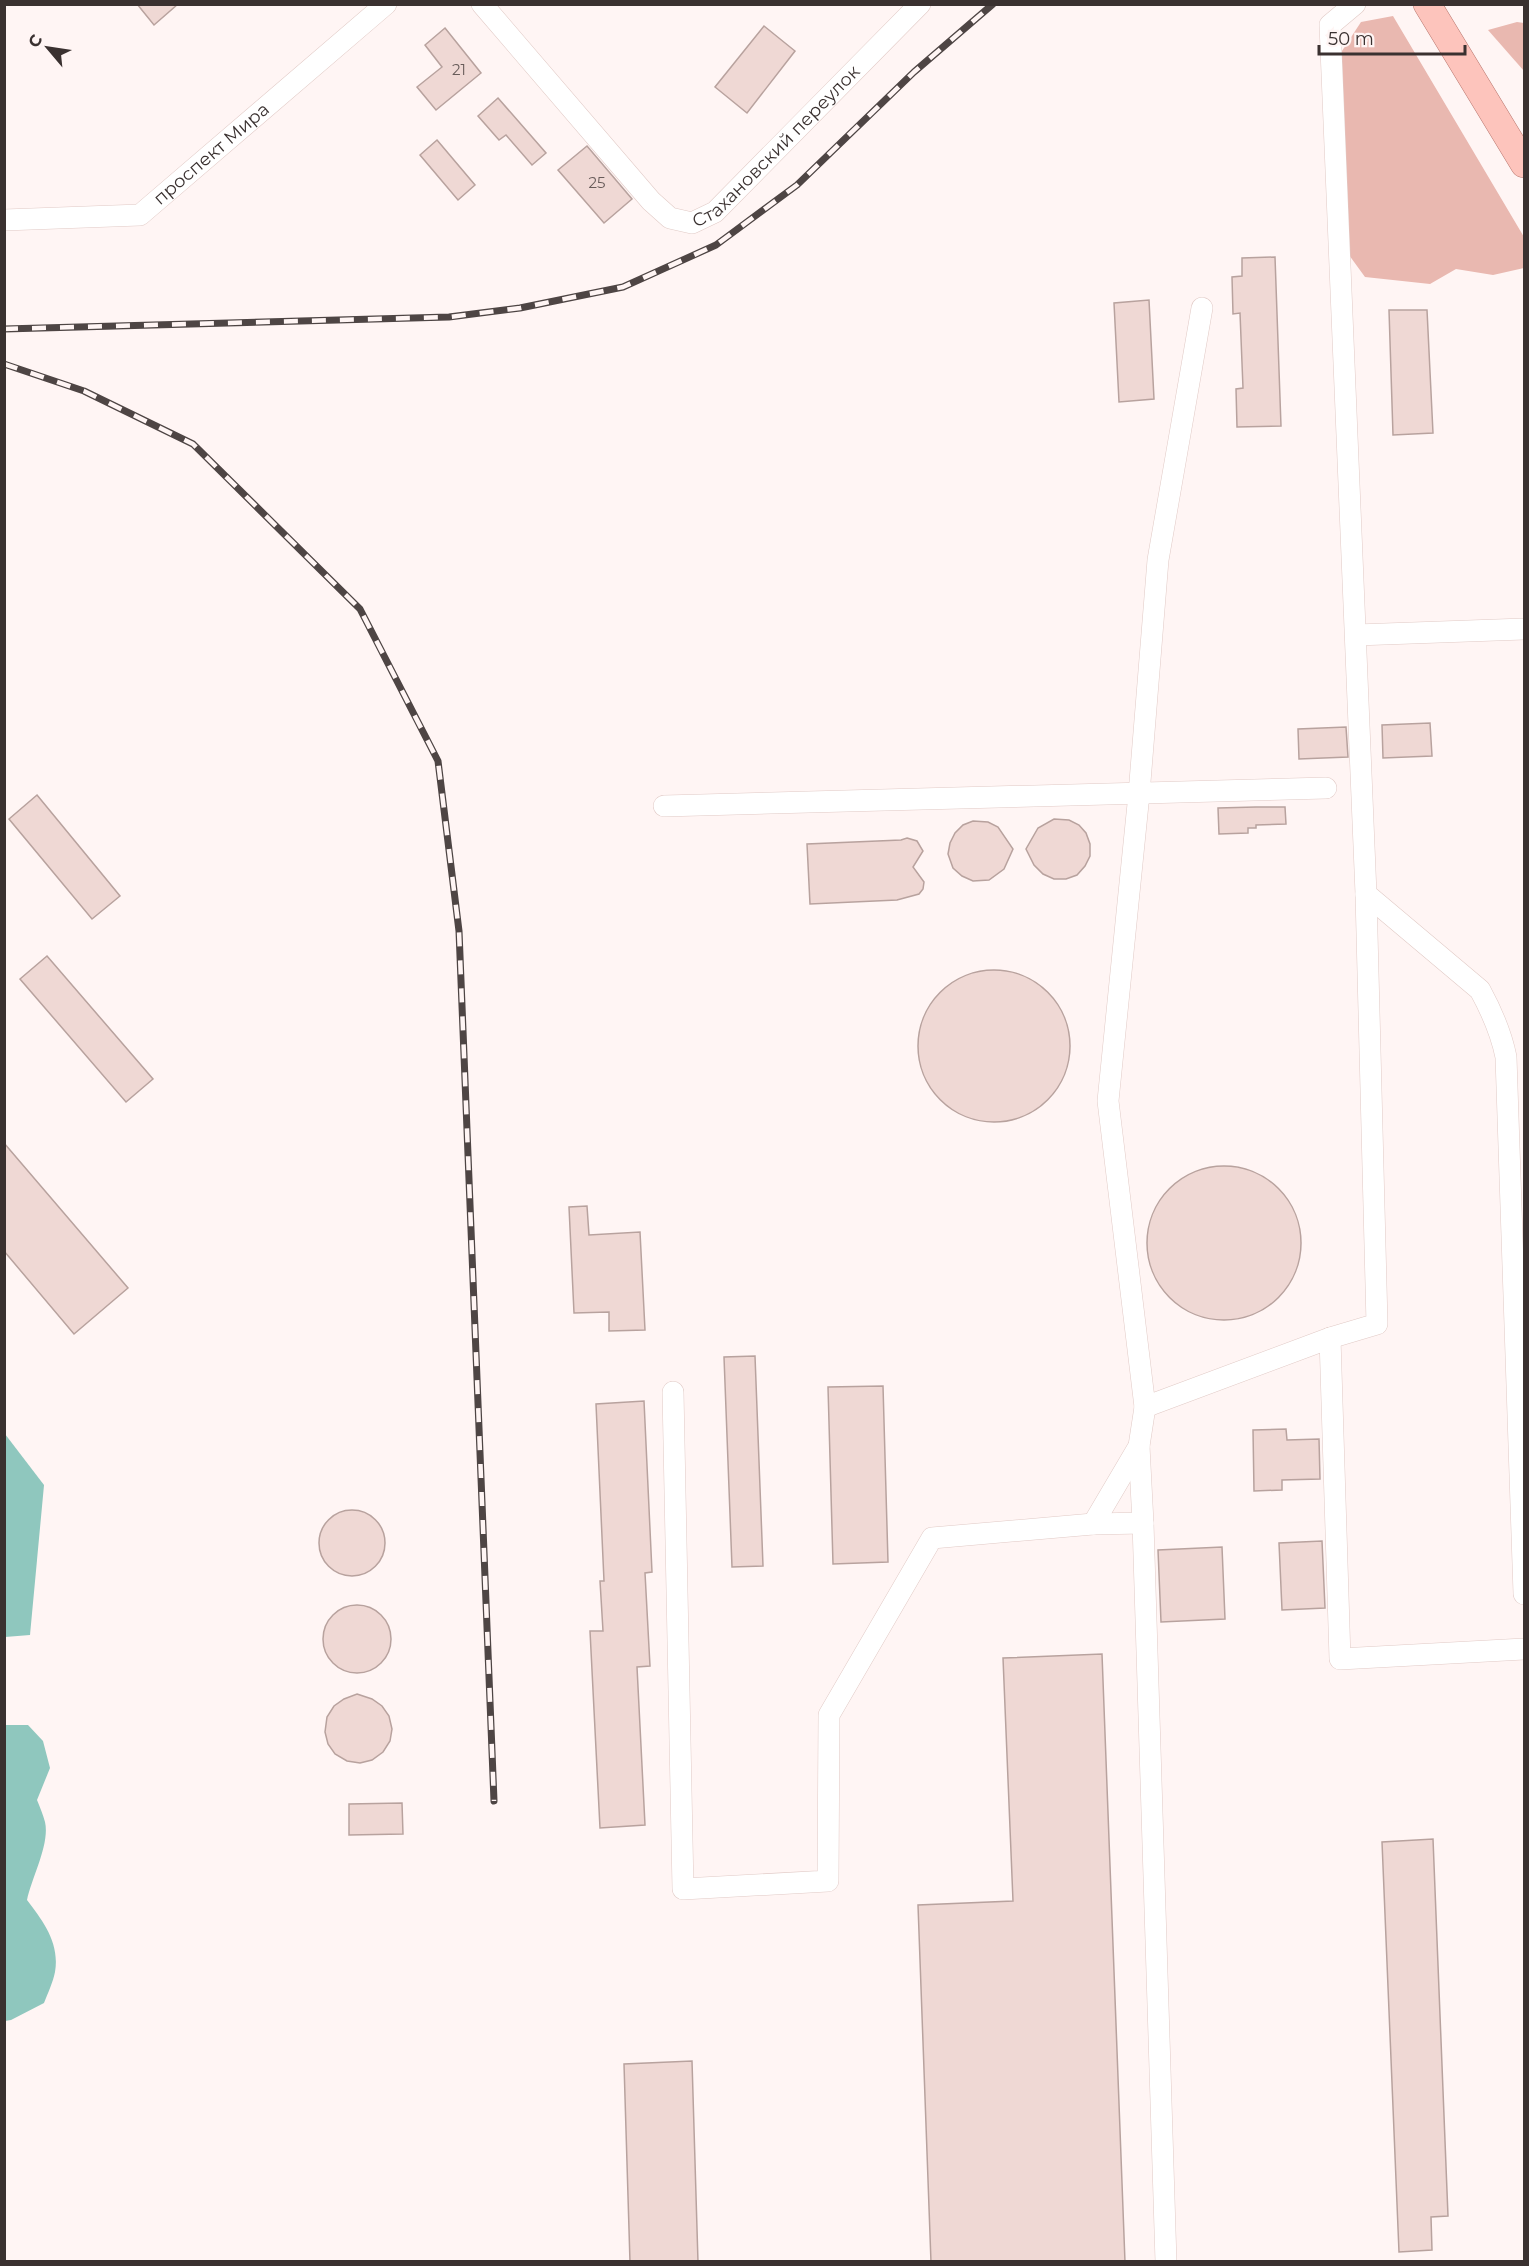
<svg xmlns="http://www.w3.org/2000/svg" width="1529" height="2266" font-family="Montserrat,sans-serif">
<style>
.green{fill:#e9b8b0}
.water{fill:#8fc7be}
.building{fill:#efd8d4;stroke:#b8a29e;stroke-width:1.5}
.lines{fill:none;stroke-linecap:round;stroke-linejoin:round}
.minor-casing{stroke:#e1cac6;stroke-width:22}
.major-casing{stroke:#b8776e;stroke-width:28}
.minor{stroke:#fff;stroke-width:21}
.major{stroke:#fdc4bc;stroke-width:27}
.rail-casing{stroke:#4e4544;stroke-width:7}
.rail{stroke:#fff5f4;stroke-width:4.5;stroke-dasharray:14;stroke-linecap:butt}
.labels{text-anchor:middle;stroke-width:4.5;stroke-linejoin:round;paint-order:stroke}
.number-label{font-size:15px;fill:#675b59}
.street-label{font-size:18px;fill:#3a3130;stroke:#fff5f4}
</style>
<rect width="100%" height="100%" fill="#fff5f4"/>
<g class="green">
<path d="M1393 16 1524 237V268L1493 275 1456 269 1430 284 1365 277 1349 255 1340 54 1361 22Z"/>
<path d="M1517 22 1524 23V71L1488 30Z"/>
</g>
<g class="water">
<path d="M5 1434 44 1485 30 1635 5 1637Z"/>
<path d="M5 1725H28L43 1741 50 1768 37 1800C40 1807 43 1815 45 1822 50 1844 32 1877 27 1900 43 1921 60 1943 55 1972 53 1982 48 1993 44 2003L11 2020 5 2021Z"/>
</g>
<g class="building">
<path d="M137 4H178L154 25Z"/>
<path d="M764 26 795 51 747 113 715 87Z"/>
<path d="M445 28 481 73 436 110 417 87 442 67 425 45Z"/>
<path d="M498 98 546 153 532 165 506 135 499 140 478 116Z"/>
<path d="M437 140 475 185 458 200 420 155Z"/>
<path d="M587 146 632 199 604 223 558 170Z"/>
<path d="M1275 257 1281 426 1237 427 1236 389 1243 388 1240 313 1233 314 1232 277 1242 276V258Z"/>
<path d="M1149 300 1154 399 1119 402 1114 303Z"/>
<path d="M1389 310H1427L1433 433 1393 435Z"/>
<path d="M1430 723 1432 756 1383 758 1382 725Z"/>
<path d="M1346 727 1348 757 1299 759 1298 729Z"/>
<path d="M37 795 120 896 92 919 9 819Z"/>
<path d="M1256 807H1285L1286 824 1256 825V828H1248V833L1219 834 1218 808Z"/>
<path d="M1054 819 1069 820 1079 825 1086 833 1090 844V856L1085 866 1077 875 1066 879H1054L1043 874 1034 865 1026 849 1038 828Z"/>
<path d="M973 821 988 822 998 827 1013 849 1004 869 989 880 973 881 962 876 953 868 948 854 950 843 955 833 963 825Z"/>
<path d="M907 838 917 841 923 851 913 867 924 882 923 889 919 894 897 900 810 904 807 844 901 840Z"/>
<path d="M47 956 153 1079 126 1102 20 979Z"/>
<circle cx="994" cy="1046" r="76"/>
<path d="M4 1143 128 1288 74 1334 4 1251Z"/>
<circle cx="1224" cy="1243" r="77"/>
<path d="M587 1206 589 1235 640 1232 645 1330 609 1331V1312L574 1313 569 1207Z"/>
<path d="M755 1356 763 1566 732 1567 724 1357Z"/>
<path d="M883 1386 888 1562 833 1564 828 1387Z"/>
<path d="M644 1401 652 1572 645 1573 650 1666 637 1667 645 1825 600 1828 590 1631H603L600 1581H604L596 1404Z"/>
<path d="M1286 1429 1287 1440 1319 1439 1320 1479 1282 1480V1490L1254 1491 1253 1430Z"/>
<circle cx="352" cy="1543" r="33"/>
<path d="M1322 1541 1325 1608 1282 1610 1279 1543Z"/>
<path d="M1222 1547 1225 1619 1161 1622 1158 1550Z"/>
<circle cx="357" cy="1639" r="34"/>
<path d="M1102 1654 1125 2262H931L918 1905 1013 1901 1003 1658Z"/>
<path d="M357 1694 372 1699 382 1706 389 1716 392 1729 390 1741 383 1752 372 1760 360 1763 347 1761 335 1754 328 1744 325 1732 327 1717 334 1706 344 1699Z"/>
<path d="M402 1803 403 1834 349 1835V1804Z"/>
<path d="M1433 1839 1448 2216 1431 2217 1432 2250 1399 2252 1382 1842Z"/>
<path d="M692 2061 698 2262H630L624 2064Z"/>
</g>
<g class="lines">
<g class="minor-casing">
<g id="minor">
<path id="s1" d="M482 4 651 201 670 218 692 223 715 212 920 4"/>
<path d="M1355 4 1330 25 1366 894 1480 990C1492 1012 1501 1032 1506 1057L1524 1594"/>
<path id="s2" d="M4 220 140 215 386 4"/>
<path d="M1202 308 1158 560 1139 794 1108 1101 1145 1407 1330 1338 1377 1324 1366 894"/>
<path d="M1356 635 1524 629"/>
<path d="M664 806 1326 788"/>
<path d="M1330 1338 1340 1659 1524 1649"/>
<path d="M673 1392 683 1889 828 1881 829 1715 932 1538 1093 1524 1139 1446 1145 1407"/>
<path d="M1139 1446 1143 1523 1166 2262"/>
<path d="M1093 1524 1143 1523"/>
</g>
</g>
<g class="major-casing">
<path id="major" d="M1427 4 1524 164"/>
</g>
<use href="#minor" class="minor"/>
<use href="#major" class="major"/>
<g class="rail-casing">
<g id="rail">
<path d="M4 329 449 317 520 308 623 287 716 245 797 185 914 72 993 4"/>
<path d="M4 364 84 391 193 444 360 609 438 761 459 931 494 1801"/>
</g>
</g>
<use href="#rail" class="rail"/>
</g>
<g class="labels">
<g class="number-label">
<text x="459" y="75">21</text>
<text x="597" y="188">25</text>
</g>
<g class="street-label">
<text dy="6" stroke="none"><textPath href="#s1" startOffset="422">Стахановский переулок</textPath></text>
<text dy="6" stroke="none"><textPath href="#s2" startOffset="230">проспект Мира</textPath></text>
</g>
</g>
<rect width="1529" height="2266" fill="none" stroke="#3a3130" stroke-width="12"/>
<g transform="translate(48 48) rotate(299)" stroke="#fff5f4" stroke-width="4.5" paint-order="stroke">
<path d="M0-4.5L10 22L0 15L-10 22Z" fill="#3a3130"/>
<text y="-9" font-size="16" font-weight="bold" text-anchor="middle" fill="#3a3130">С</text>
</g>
<path d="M1319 45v9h146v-9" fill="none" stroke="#3a3130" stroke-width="3"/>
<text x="1328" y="45" font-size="18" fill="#3a3130" stroke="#fff5f4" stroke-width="4.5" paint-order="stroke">50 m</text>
</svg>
